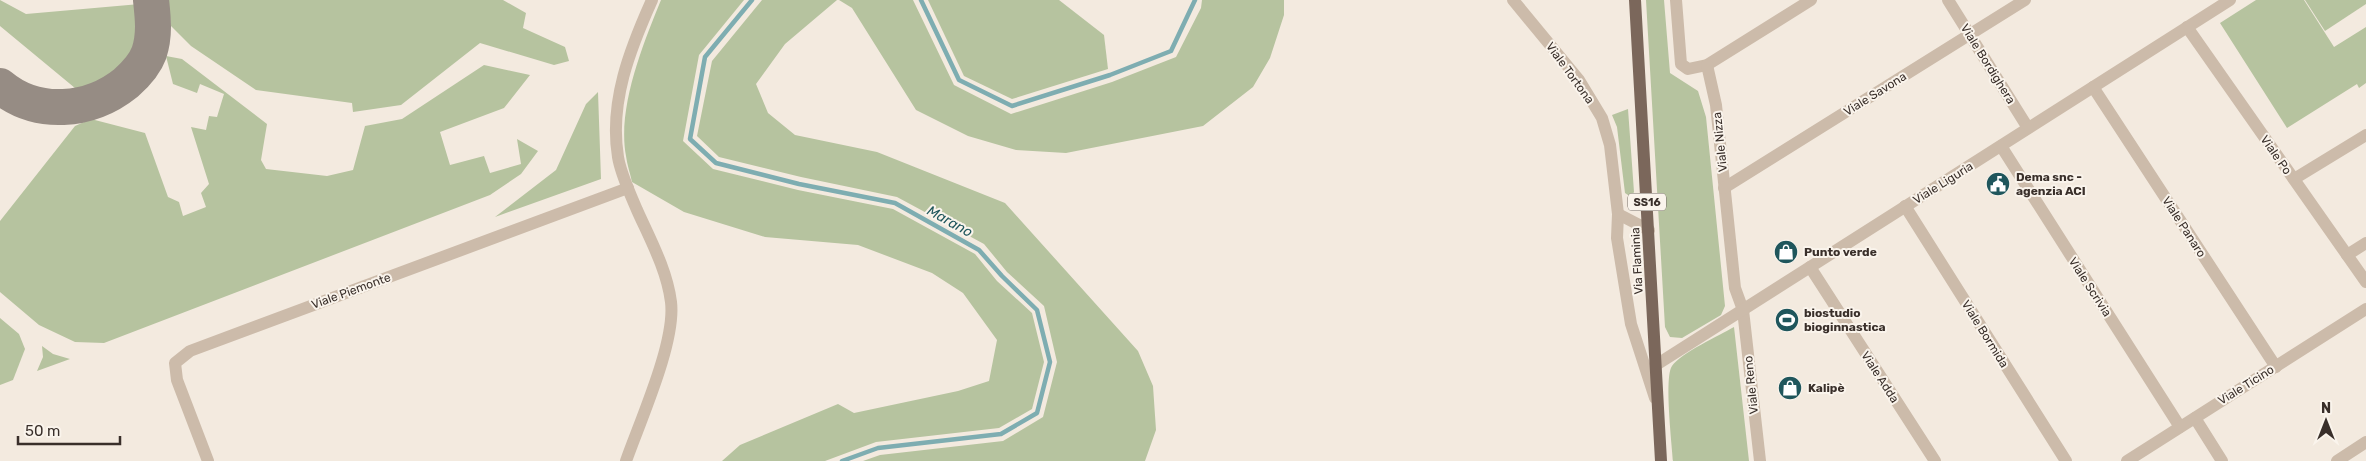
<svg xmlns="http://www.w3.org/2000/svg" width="2366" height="461" font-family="Rubik,sans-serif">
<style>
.green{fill:#b6c39f}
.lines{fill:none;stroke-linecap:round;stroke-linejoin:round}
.stream{stroke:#7eadb1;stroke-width:4.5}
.taxiway{stroke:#968c84;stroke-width:36}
.minor{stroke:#cba;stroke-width:12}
.major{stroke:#7b675b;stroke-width:12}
.labels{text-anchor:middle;stroke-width:4;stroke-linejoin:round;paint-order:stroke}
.shield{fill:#faf4ec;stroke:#736a64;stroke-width:1}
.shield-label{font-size:11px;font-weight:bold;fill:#392f2a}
.street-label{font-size:12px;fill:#392f2a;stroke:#faf4ec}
.poi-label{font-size:12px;font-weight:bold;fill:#392f2a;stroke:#faf4ec;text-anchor:start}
.water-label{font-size:14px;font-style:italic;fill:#1f565c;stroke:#faf4ec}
</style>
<rect width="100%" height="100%" fill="#f3eadf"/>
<g class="green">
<path d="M0 0 26 14 140 4 143 34 127 64 81 93 0 26Z"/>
<path d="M168 0H503L526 13 523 28 565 47 569 61 554 65 480 43 401 105 353 112 352 103 256 90 191 46 171 26Z"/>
<path d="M661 0H744L699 55 683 141 713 169 798 190 893 209 975 254 997 281 1032 313 1044 362 1032 409 999 428 876 442 825 461H722L740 445 838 404 854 413 958 391 989 381 997 340 963 293 932 273 858 245 765 237 684 212 632 182C630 173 627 164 626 156 617 108 643 44 661 0Z"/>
<path d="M762 0H837L785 44 756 84 768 113 795 135 877 152 1005 203 1138 351 1153 386 1156 430 1145 461H863L880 455 1003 441 1043 417 1057 362 1044 306 1007 272 984 244 897 197 801 177 719 157 697 136 712 61Z"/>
<path d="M839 0H913L954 85 1011 114 1112 82 1176 57 1201 8 1202 0H1284V15L1270 58 1253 87 1203 126 1066 153 1016 150 968 136 916 110 852 8Z"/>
<path d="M928 0H1059L1104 35 1108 69 1012 99 964 76Z"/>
<path d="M1646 0H1664L1670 73 1698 91 1706 117 1725 306 1721 315 1682 338 1670 337 1665 327Z"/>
<path d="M2256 0H2304L2334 47 2366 27V83L2359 88 2357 84 2287 128 2220 23Z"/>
<path d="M2305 0H2366V4L2325 31Z"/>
<path d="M166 56 182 59 267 124 261 160 266 169 327 176 353 170 365 126 402 119 484 65 530 75 504 108 440 132 450 165 484 156 490 173 521 164 517 139 538 151 521 174 490 195 104 343 75 342 39 325 0 292V221L75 126 91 119 145 133 168 197 179 202 183 216 206 207 201 193 209 184 191 127 206 130 209 116 217 117 224 94 200 84 197 93 173 84Z"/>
<path d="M598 92 601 179 495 217 556 170 586 104Z"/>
<path d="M1628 109 1634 192 1631 197 1625 193 1617 127 1612 115Z"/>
<path d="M0 318 19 334 25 349 13 380 0 385Z"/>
<path d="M1734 327 1749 461H1673C1672 444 1664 377 1672 366 1681 353 1720 335 1734 327Z"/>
<path d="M42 346 53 354 70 359 37 371 43 357Z"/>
</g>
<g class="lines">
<g class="stream">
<path d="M752 0 705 57 690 139 716 163 799 184 895 203 979 250 1002 276 1037 310 1050 362 1037 413 1001 434 878 448 842 461"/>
<path d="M921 0 959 80 1012 106 1110 75 1171 51 1195 0"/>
</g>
<path class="taxiway" d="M0 86C37 117 90 112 126 83 135 75 145 64 149 53 155 35 153 18 151 0"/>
<g class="minor">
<path d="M1513 0 1579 80 1602 118 1610 145 1618 214 1617 238 1631 324 1655 398"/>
<path d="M1676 0 1681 64 1688 69 1707 65 1811 0"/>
<path d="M1948 0 2028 128"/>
<path d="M2187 27 2366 282"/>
<path d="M1707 65 1716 105 1735 288 1743 310 1760 461"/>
<path d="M2093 87 2276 367"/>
<path d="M2001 146 2180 427"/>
<path d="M2294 179 2366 135"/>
<path d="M1724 188 2025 0"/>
<path d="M1905 206 2066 461"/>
<path d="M1618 214 1649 230"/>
<path d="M2347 255 2366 243"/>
<path d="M1810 267 1935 461"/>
<path d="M1656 365 2230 0"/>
<path d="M2195 418 2222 461"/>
<path d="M208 461 177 380 175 363 190 351 628 188"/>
<path d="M626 461C640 421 676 342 671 302 667 270 650 239 637 210 630 193 621 175 618 157 609 102 630 49 652 0"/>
<path d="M2127 461 2366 309"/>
<path d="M2337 461 2366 442"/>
</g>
<path class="major" d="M1635 0 1661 461"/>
</g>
<defs>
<g id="civic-disc" transform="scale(1.25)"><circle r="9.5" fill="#1f565c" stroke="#faf4ec"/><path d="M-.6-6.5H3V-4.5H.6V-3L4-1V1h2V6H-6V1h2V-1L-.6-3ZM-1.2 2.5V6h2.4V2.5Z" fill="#fff"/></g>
<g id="shop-disc" transform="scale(1.25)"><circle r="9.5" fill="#1f565c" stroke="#faf4ec"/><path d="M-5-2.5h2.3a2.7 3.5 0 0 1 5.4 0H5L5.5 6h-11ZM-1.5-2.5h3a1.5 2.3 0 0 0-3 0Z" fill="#fff"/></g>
<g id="stadium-disc" transform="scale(1.25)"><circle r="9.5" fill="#1f565c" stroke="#faf4ec"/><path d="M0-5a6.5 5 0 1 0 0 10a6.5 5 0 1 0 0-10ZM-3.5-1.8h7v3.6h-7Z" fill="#fff"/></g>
</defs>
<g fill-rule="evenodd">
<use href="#civic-disc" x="1998" y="184"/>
<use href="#shop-disc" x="1786" y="252"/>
<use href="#stadium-disc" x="1787" y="320"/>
<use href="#shop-disc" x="1790" y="388"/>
</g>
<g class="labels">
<rect class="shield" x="1628" y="193.5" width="38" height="17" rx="4"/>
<g class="shield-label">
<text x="1647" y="206">SS16</text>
</g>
<g class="street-label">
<text transform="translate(1988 64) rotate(58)" y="4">Viale Bordighera</text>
<text transform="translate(1570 73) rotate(54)" y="4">Viale Tortona</text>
<text transform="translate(1875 94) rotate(-32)" y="4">Viale Savona</text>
<text transform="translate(1720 142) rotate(-96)" y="4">Viale Nizza</text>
<text transform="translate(2276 155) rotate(55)" y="4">Viale Po</text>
<text transform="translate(1943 183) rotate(-32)" y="4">Viale Liguria</text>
<text transform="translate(2184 227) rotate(57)" y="4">Viale Panaro</text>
<text transform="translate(1637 261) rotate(-93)" y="4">Via Flaminia</text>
<text transform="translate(2090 287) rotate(57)" y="4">Viale Scrivia</text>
<text transform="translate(351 291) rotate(-20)" y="4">Viale Piemonte</text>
<text transform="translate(1985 334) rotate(58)" y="4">Viale Bormida</text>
<text transform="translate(1880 377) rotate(57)" y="4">Viale Adda</text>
<text transform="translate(1751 385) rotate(-96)" y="4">Viale Reno</text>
<text transform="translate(2246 385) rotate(-32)" y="4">Viale Ticino</text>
</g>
<g class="poi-label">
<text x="2016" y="181">Dema snc -<tspan x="2016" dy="14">agenzia ACI</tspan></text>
<text x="1804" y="256">Punto verde</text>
<text x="1804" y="317">biostudio<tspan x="1804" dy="14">bioginnastica</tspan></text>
<text x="1808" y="392">Kalipè</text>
</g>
<g class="water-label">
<text transform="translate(950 221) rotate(29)" y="5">Marano</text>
</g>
</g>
<g transform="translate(2326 421)" stroke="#faf4ec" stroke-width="4" paint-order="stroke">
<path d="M0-4L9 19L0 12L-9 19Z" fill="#392f2a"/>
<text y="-8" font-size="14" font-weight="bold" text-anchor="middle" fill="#392f2a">N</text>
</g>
<path d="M18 436v8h102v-8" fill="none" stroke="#392f2a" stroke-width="2.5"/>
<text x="25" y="436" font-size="15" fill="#392f2a" stroke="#faf4ec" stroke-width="4" paint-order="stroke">50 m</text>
</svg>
